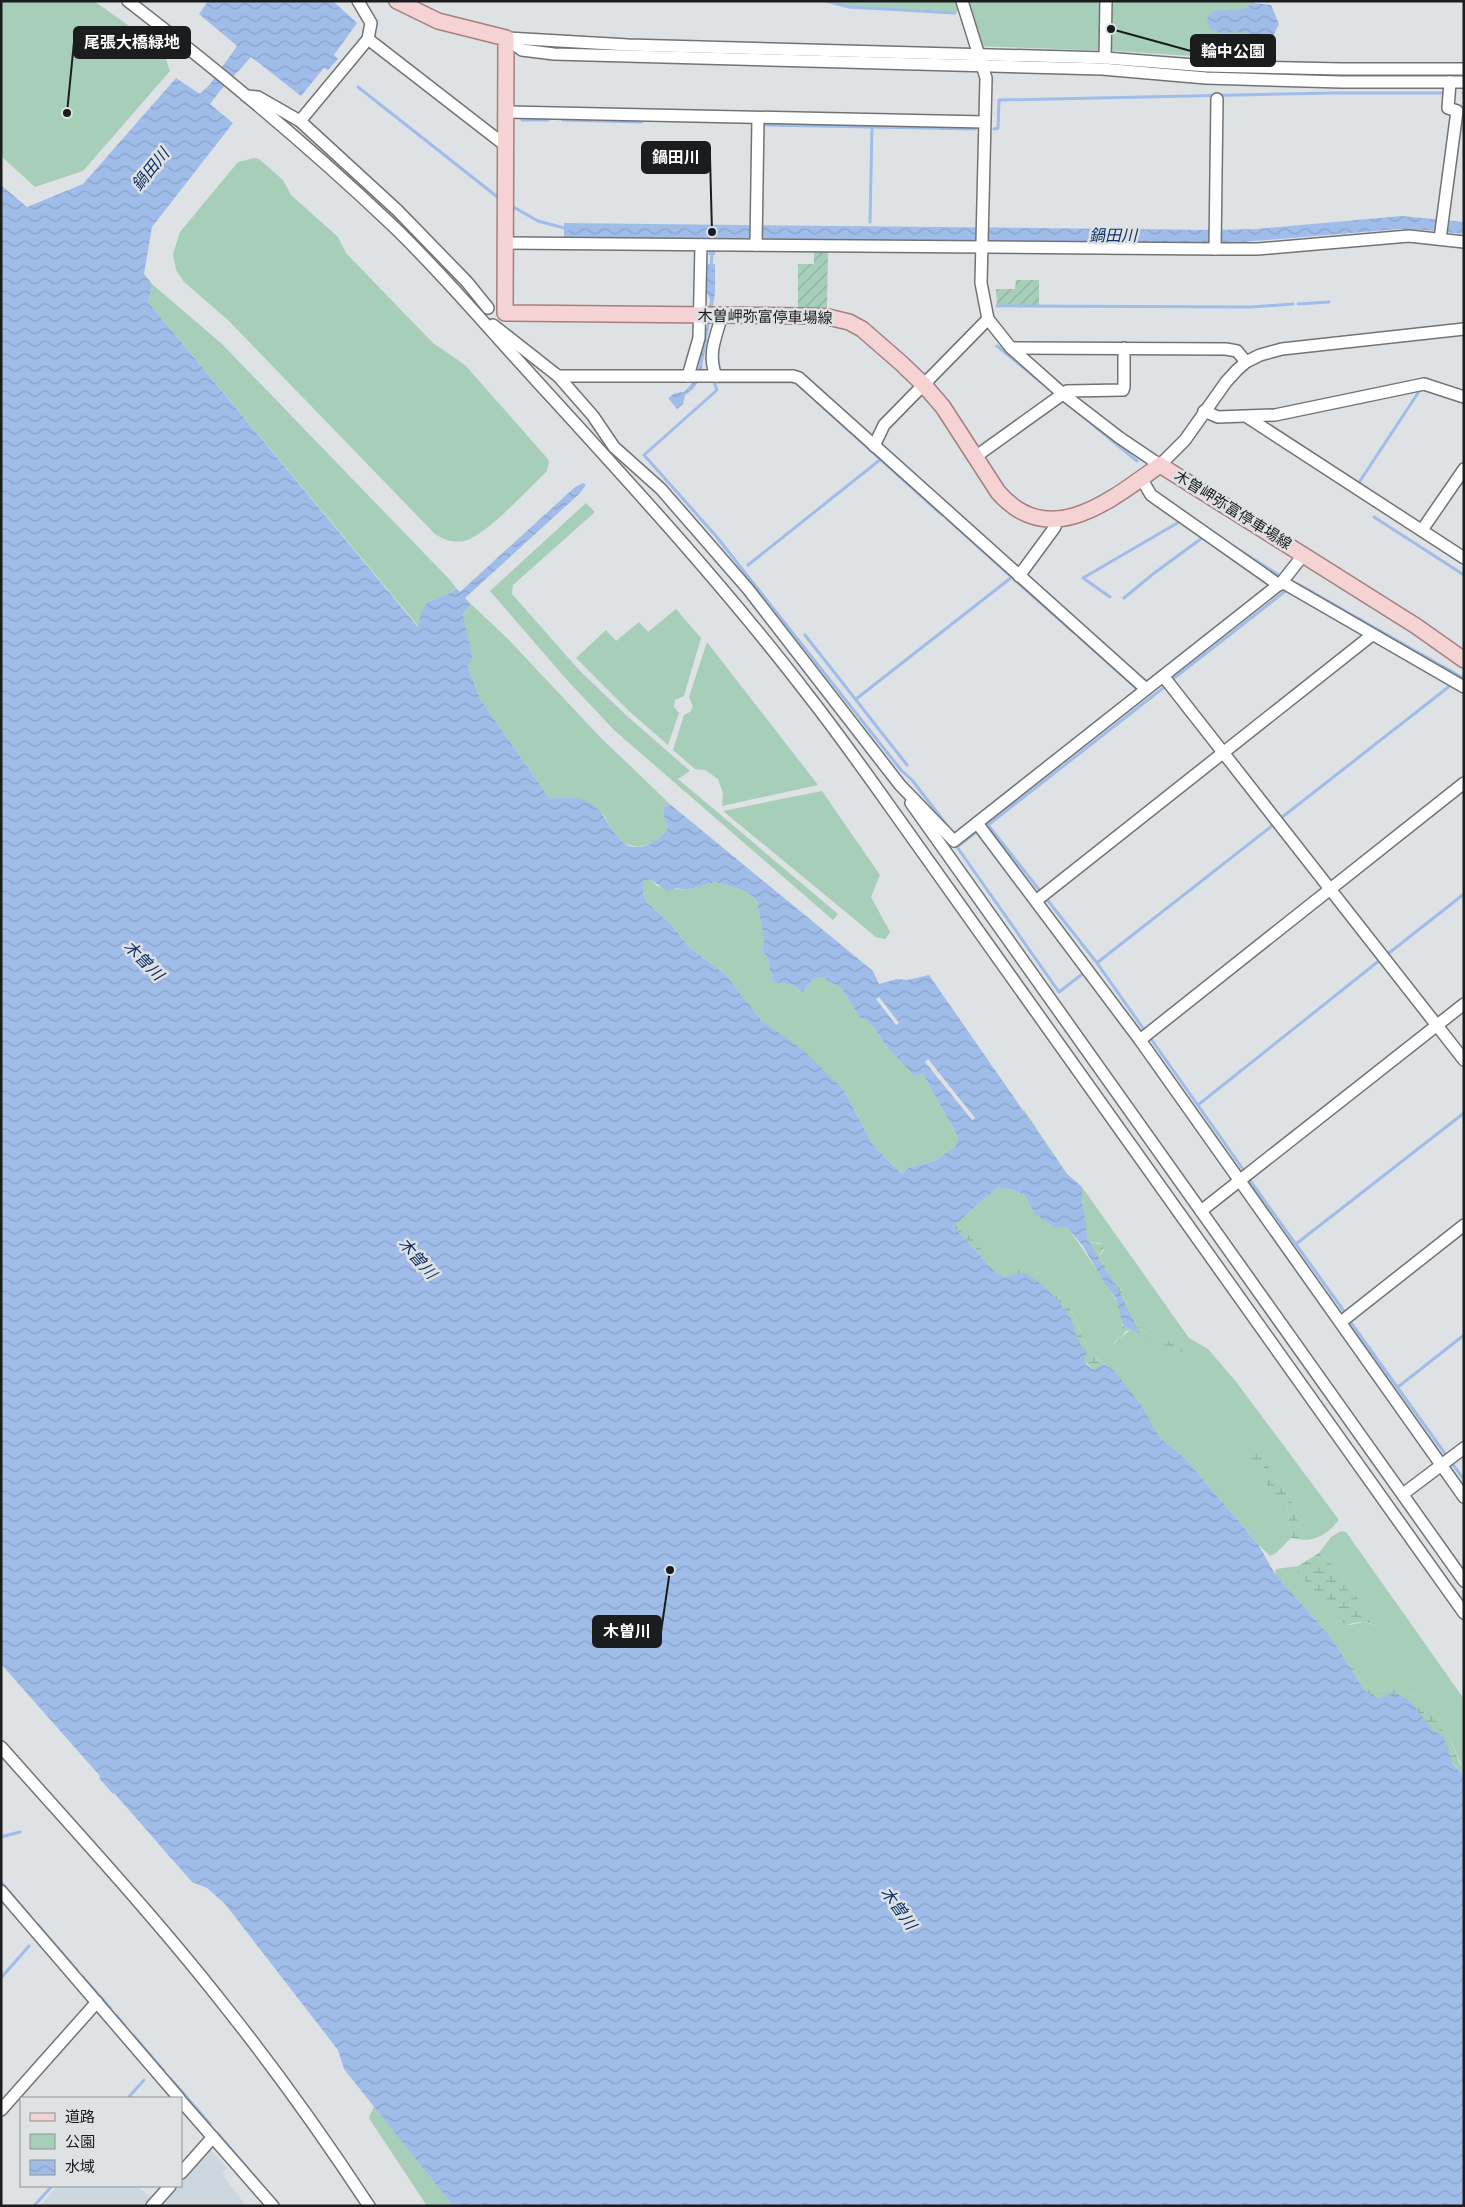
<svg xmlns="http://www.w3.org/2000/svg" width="1465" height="2207" font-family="'Work Sans','Noto Sans JP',sans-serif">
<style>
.built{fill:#cdd7e0}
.green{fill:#a6ceb9}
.wetland{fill:url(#wetland-marsh)}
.garden{fill:url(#garden-furrows)}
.water{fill:url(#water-waves);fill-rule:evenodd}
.pier{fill:#dee2e5}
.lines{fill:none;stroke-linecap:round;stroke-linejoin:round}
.stream{stroke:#a0bdea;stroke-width:3}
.minor-casing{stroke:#717477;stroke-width:14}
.major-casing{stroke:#a47f80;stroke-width:18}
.minor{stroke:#fff;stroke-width:11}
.major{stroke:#f5d2d3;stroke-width:15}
.labels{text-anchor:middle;stroke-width:5;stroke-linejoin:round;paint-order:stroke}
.street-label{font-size:15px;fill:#1b1c1d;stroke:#dee2e5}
.water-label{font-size:16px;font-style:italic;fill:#0e3166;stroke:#dee2e5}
.leader{fill:none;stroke:#1b1c1d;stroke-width:2}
.callout-dot{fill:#1b1c1d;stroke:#dee2e5;stroke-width:2}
.callout{fill:#1b1c1d;stroke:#1b1c1d;stroke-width:2}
.callout-label{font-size:16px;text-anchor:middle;font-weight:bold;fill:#fff}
</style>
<defs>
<pattern id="wetland-marsh" width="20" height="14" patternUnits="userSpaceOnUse" patternTransform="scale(1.25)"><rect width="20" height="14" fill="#a6ceb9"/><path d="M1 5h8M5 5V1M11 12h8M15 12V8" fill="none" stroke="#8eb09f"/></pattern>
<pattern id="garden-furrows" width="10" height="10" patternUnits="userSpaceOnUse" patternTransform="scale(1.25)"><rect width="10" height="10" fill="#a6ceb9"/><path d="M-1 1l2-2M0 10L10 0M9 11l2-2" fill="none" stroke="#8eb09f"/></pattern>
<pattern id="water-waves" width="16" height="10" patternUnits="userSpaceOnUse" patternTransform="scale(1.25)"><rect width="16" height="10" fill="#a0bdea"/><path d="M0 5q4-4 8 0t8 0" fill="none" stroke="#89a2c8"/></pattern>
</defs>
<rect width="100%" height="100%" fill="#dee2e5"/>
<g class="built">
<path d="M207 2150 212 2151 227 2168 222 2173 246 2206H160L177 2186H181V2180Z"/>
<path d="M57 2186H137L152 2198 145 2206H40Z"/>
</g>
<g class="green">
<path d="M1 1H94L163 50 170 71 83 171 35 187 1 156Z"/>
<path d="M826 1H1255L1251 60 1117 51 972 46 964 12 849 7Z"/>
<path d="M254 158 259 159 283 180 291 195 338 237 346 253 433 343 465 365 547 458 549 461 547 471C529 488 486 536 464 541 453 543 445 540 435 534L228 320 184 282 176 270 173 254 180 232 238 162Z"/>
<path d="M152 284 222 344 450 580 456 588 444 597 431 600 419 627 148 302Z"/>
<path d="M586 503 595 512 513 585 512 594 580 671 627 716 690 771 678 779 838 914 833 920 614 730 567 680 490 591Z"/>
<path d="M471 604 509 640 600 737 671 805 663 807 664 817 668 828 657 842 638 847 622 843 613 832 604 815 569 797 550 799 480 699 468 665 463 616Z"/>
<path d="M676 609 701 638 684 696 675 700 674 707 679 713 668 745 630 712 576 658 606 630 616 641 639 622 648 632Z"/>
<path d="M707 642 818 785 722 806 723 793 718 779 705 770 695 769 673 750 684 715 690 712 693 707 689 697Z"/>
<path d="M822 791 880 875 871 897 890 932 885 939 876 937 723 811Z"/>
<path d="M643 880H651L657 886 687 890 715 882 748 892 757 901 764 939 762 949 768 960 773 982 793 985 802 993 815 977 824 978 842 989 859 1017 869 1022 891 1052 914 1076 923 1074 958 1137 956 1146 936 1160 907 1168 902 1174 873 1145 843 1089 762 1021 726 975 689 947 672 925 647 903 643 893Z"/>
<path d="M998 1187 1014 1190 1025 1195 1035 1214 1055 1228 1067 1227C1080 1244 1090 1260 1102 1278 1112 1295 1121 1301 1122 1323 1123 1331 1118 1338 1114 1344L1130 1330 1141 1339 1194 1348 1151 1336 1142 1330 1131 1316 1120 1287 1099 1257 1104 1250 1100 1243 1089 1242C1085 1235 1081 1195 1082 1187L1189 1338 1208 1349 1237 1383 1339 1520C1329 1532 1320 1539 1305 1540L1290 1498 1271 1472 1260 1451 1248 1461 1252 1469H1264L1267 1481 1287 1506 1291 1538 1276 1553 1270 1556 1259 1545 1185 1458 1160 1438 1141 1405 1109 1367 1087 1352 1088 1347C1081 1339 1081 1331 1077 1322 1068 1302 1052 1288 1037 1273L1003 1272 959 1226 969 1213Z"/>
<path d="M1341 1531 1346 1532 1464 1699V1767L1461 1764 1449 1736 1441 1728 1438 1720 1424 1701 1400 1689 1376 1691 1366 1686 1352 1666 1347 1663 1331 1637 1275 1574 1276 1569 1298 1566 1296 1571 1342 1622 1350 1625 1363 1622 1392 1630 1365 1608 1334 1566 1319 1553 1331 1537Z"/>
<path d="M374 2106 453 2206H427L369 2118Z"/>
</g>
<g class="wetland">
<path d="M1024 1110 1067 1174 1082 1187C1081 1195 1085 1235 1089 1242L1105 1245 1099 1257 1120 1287 1131 1316 1142 1330 1151 1336 1195 1348 1194 1355 1151 1343 1141 1339 1130 1330 1126 1331 1115 1346 1123 1325 1116 1298 1104 1282 1083 1246 1067 1227 1055 1228 1035 1214 1025 1195 1014 1190 998 1187 969 1213 960 1226 1003 1272C1008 1271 1017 1267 1022 1267 1042 1269 1070 1306 1077 1322 1081 1332 1081 1339 1088 1347L1087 1352 1114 1371 1141 1405 1160 1438 1176 1451 1165 1446 1006 1277 996 1273 953 1226Z"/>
<path d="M1260 1450 1271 1472 1290 1498 1305 1540 1291 1538 1287 1506 1269 1493 1264 1469H1251L1247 1461Z"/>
<path d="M1319 1553 1334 1566 1365 1608 1390 1627 1392 1630V1634C1385 1629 1371 1622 1362 1622 1349 1622 1348 1629 1337 1617L1296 1571 1298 1566Z"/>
<path d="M1347 1663 1352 1666 1366 1686 1376 1691 1400 1689 1424 1701 1438 1720 1441 1728 1449 1736 1460 1764 1464 1767V1776L1430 1737 1364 1690Z"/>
</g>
<g class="garden">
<path d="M814 249H828L827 308H798V264H814Z"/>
<path d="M1016 280H1039V306H997L996 289H1015Z"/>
</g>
<g class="water">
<path d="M208 1H333L357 23 334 55 338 59 328 70 324 68 301 96 251 57 219 92 210 104 233 123 152 227 144 274 152 284 148 302 418 627C420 622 420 616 422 610 427 597 447 598 456 588L460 592 575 487 583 483 586 485 579 494 465 598 471 604 463 615 472 656 468 666 480 699 550 799C564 797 578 796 591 804 612 816 614 854 644 846 657 842 660 838 668 828L664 817 663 807 671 805 873 971 879 984 897 979 907 980 929 975 1067 1174 1082 1187 1081 1197 1086 1222 1087 1238 1101 1264 1116 1285 1140 1334 1123 1325 1116 1298 1104 1282 1083 1246 1067 1227 1055 1228 1035 1214 1025 1195 1014 1190 998 1187 953 1226 996 1273 1006 1277C1013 1275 1018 1272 1025 1274 1039 1278 1063 1305 1070 1318 1078 1333 1073 1338 1087 1352 1082 1360 1085 1363 1092 1369L1097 1368 1104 1364 1114 1371 1141 1405 1160 1438 1185 1458 1258 1544 1275 1574 1331 1637 1364 1690 1379 1699 1389 1694 1400 1695 1412 1703 1432 1730 1443 1736 1453 1764 1464 1776V2206H453L344 2069 338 2050 225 1904 207 1888 192 1882 114 1793 113 1794 99 1778 100 1776 1 1664V185L27 207 83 184 176 78 200 94 211 83 237 46 199 14ZM643 880H651L668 891 676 888 687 890 715 882 748 892 757 901 764 939 762 949 768 960 773 982 793 985 802 993 815 977 824 978 842 989 859 1017 869 1022 891 1052 914 1076 923 1074 958 1137 956 1146 936 1160 907 1168 902 1174 873 1145 843 1089 803 1050 762 1021 726 975 689 947 672 925 647 903 643 893Z"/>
<path d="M1253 3 1271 5 1279 24 1271 40 1264 42H1255L1246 32 1221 33 1210 29C1199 5 1226 12 1238 10 1244 10 1249 6 1253 3Z"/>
<path d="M1402 216 1464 222V234L1425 230 1400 229 1231 243 717 239 715 255H709V240L564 239V223L1216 230 1256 229Z"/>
<path d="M708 264H715V293L700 379 692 390 685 395 683 404 677 409 668 398 675 393 684 392 696 379 707 325 710 299 706 292Z"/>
<path d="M1280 575 1301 584 1464 677V682L1293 585Z"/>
</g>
<g class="pier">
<path d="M879 997 899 1023 896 1025 876 999Z"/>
<path d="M928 1059 975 1118 972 1120 925 1062Z"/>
</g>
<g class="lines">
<g class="stream">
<path d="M826 1 849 7 955 13"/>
<path d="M358 87 500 199"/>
<path d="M1463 93H1464"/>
<path d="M522 120H548"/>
<path d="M563 120 642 122"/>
<path d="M765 125 975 129"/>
<path d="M994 129 998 128 999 100 1333 93H1442"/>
<path d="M510 205 538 221 568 229"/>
<path d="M870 222 872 127"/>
<path d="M711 269 712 252"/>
<path d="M1298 304 1329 302"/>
<path d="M997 306 1251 307 1293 304"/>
<path d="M997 346 1041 382"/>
<path d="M808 393 795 382H714L717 390 644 455 716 536 901 770 912 780 949 828"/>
<path d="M817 402 942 515"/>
<path d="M1075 410 1137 461"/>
<path d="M1360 485 1358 484 1420 390"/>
<path d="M1374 517 1464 575"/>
<path d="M947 519 1073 632"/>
<path d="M1233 546 1282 577"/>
<path d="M748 565 881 459"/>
<path d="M1110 597 1083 578 1179 522"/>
<path d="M1124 598 1153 574 1202 538"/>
<path d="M805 635 907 765"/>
<path d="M1079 637 1136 688"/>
<path d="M1173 679 1288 589"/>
<path d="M856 699 1012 577"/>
<path d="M1281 818 1451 685"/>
<path d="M976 832 957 847 1059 992 1085 972"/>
<path d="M1041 892 988 825 1163 688"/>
<path d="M1045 897 1097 963 1145 1031"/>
<path d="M1389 953 1464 894"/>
<path d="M1098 962 1273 825"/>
<path d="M1149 1036 1245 1172"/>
<path d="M1198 1105 1380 960"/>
<path d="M1249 1179 1346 1314"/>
<path d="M1296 1244 1464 1113"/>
<path d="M1349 1320 1446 1455"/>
<path d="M1398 1387 1464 1335"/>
<path d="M1452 1463 1464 1480"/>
<path d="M1 1837 20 1832"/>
<path d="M1 1882 30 1916"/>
<path d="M38 1925 77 1970"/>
<path d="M83 1977 111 2009"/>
<path d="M1 1978 29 1946"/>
<path d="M116 2015 125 2026"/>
<path d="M133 2035 164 2071"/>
<path d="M170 2078 210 2124"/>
<path d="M128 2098 144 2080"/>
<path d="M219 2135 256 2178"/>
<path d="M34 2206 52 2186"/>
</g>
<g class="minor-casing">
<g id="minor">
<path d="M128 1C220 72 309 146 393 226 443 274 487 327 534 378 628 481 723 584 808 695 837 732 864 770 891 808L1464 1613"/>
<path d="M962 1 986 78 981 283 988 319 1011 348 1063 394 1120 438 1160 465 1185 440 1226 382 1237 370 1246 362 1260 355 1282 349 1464 329"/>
<path d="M506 38 522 50 554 54 1102 69 1206 78 1341 82H1464"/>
<path d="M506 38 628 45 1105 58 1207 66 1341 69H1464"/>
<path d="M368 39 506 146"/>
<path d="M1105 58 1106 1"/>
<path d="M246 96 258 97 300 121 397 210 467 282 488 308"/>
<path d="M505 112 984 122"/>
<path d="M300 121 368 39 371 23 358 1"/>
<path d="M1440 239 1457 111 1448 108 1450 82"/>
<path d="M504 243 1215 249H1258L1409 236 1464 242"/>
<path d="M756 245 758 118"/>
<path d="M1215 249 1217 99"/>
<path d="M493 325 558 376 593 416 614 447 661 489 748 589 900 785 954 841 1282 582 1304 554"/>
<path d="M1011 348 1226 349 1237 351 1246 362"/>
<path d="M558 376H793L799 378 1146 689"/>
<path d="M688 376 699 338 701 245"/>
<path d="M716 376C707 354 716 337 722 315"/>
<path d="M1204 411 1218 417 1275 415 1424 384 1464 397"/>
<path d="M1247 417 1464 558"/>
<path d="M874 446 884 425 988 319"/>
<path d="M975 457 1067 391 1123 390 1124 387V348"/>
<path d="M1141 478 1151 495 1279 585"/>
<path d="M1422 530 1464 469"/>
<path d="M1019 576 1055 527 1054 520"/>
<path d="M1282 582 1464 687"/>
<path d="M1164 677 1464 1060"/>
<path d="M911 803 1464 1581"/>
<path d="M977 823 1140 1040 1464 1497"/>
<path d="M1037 900 1372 635"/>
<path d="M1140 1040 1464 783"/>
<path d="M1201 1211 1464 1004"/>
<path d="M1341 1322 1464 1225"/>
<path d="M1403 1494 1464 1448"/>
<path d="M1 1747C78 1834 157 1919 228 2010 278 2073 325 2139 369 2206"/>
<path d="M1 1891 179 2098"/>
<path d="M181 2101 273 2206"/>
<path d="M1 2110 97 2002"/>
<path d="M181 2173 213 2137"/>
<path d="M152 2206 170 2186"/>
</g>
</g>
<g class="major-casing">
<path id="major" d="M397 1 438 21 506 38 505 313 808 316 828 317 849 322 862 329 901 363 924 385 943 407 998 492C1050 552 1112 499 1160 465L1416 626 1464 660"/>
</g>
<use href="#minor" class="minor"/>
<use href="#major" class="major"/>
</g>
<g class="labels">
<g class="street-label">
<text transform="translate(765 317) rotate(1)" y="5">木曽岬弥富停車場線</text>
<text transform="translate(1233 510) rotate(32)" y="5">木曽岬弥富停車場線</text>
</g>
<g class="water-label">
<text transform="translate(150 169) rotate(-51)" y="6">鍋田川</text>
<text x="1113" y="241">鍋田川</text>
<text transform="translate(144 960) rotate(45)" y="6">木曽川</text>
<text transform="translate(418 1258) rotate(49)" y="6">木曽川</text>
<text transform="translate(899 1908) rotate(54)" y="6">木曽川</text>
</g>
</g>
<path class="leader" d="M67 113L74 42M1111 29L1191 51M712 232L710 157M670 1570L661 1632"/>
<g class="callout-dot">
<circle cx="67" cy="113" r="5"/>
<circle cx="1111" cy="29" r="5"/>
<circle cx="712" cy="232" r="5"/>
<circle cx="670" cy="1570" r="5"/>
</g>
<g class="callout">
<rect x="74" y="27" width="116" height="31" rx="5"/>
<rect x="1191" y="35" width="84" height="31" rx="5"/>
<rect x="642" y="142" width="68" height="31" rx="5"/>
<rect x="593" y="1616" width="68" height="31" rx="5"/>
</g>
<g class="callout-label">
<text x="132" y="48">尾張大橋緑地</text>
<text x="1233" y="57">輪中公園</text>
<text x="676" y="163">鍋田川</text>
<text x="627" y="1637">木曽川</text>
</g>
<rect width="1465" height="2207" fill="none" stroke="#1b1c1d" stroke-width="5"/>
<rect x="20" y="2097" width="162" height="90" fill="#dee2e5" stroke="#909395"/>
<rect x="30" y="2113" width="25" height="8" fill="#f5d2d3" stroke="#909395"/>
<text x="65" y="2122" font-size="15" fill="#1b1c1d">道路</text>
<rect x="30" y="2134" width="25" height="15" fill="#a6ceb9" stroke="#909395"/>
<text x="65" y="2147" font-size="15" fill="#1b1c1d">公園</text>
<rect x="30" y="2160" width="25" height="15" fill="url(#water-waves)" stroke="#909395"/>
<text x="65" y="2172" font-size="15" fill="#1b1c1d">水域</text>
</svg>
